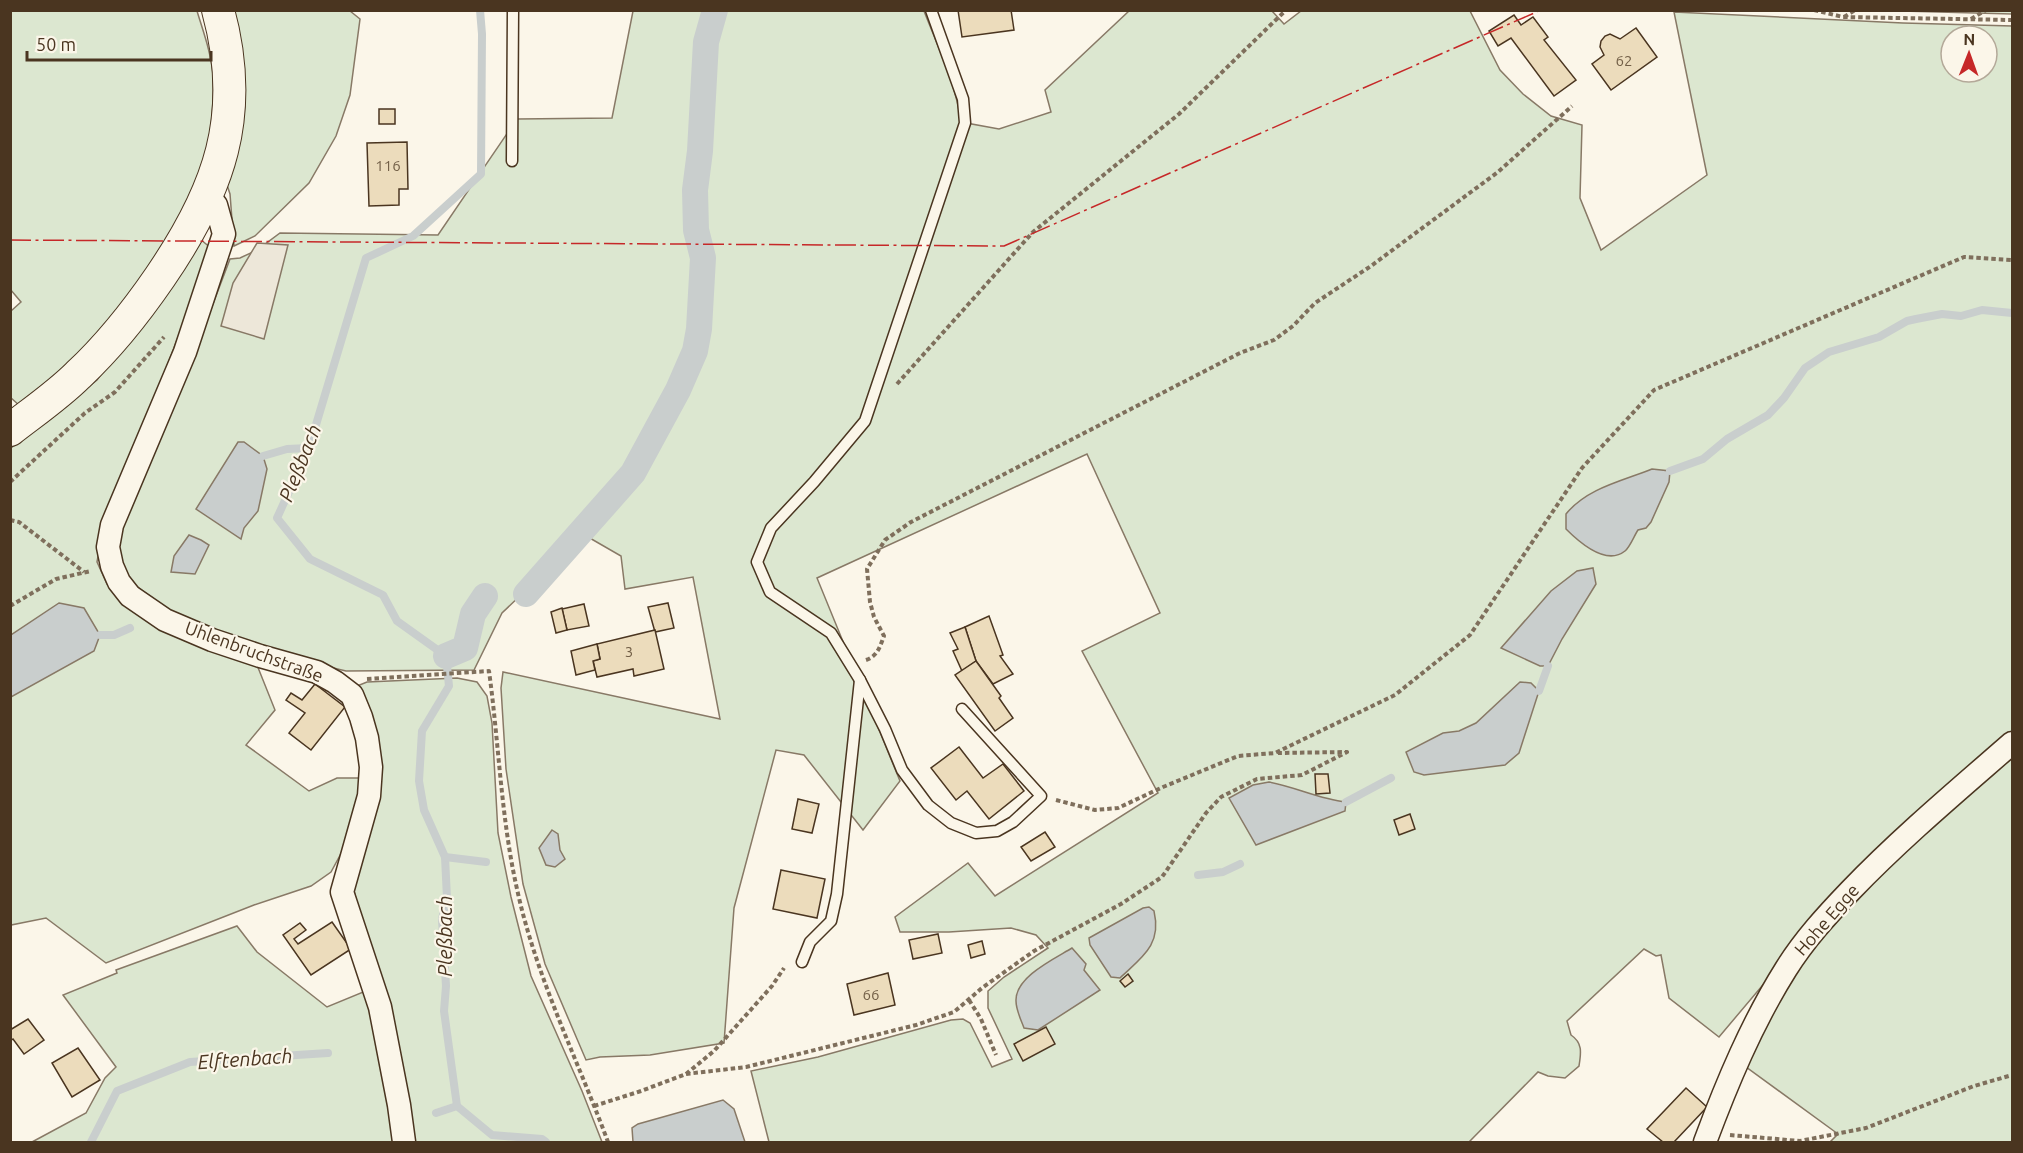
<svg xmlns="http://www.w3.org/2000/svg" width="2023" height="1153" font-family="Ubuntu,sans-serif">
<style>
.green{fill:#dce7d0;stroke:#887966;stroke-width:1.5;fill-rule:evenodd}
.parking{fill:#ede7d9;stroke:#887966;stroke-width:1.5}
.water{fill:#c9cecd;stroke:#887966;stroke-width:1.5}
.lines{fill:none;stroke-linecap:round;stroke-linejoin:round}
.stream{stroke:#c9cecd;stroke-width:8}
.canal{stroke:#c9cecd;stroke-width:26}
.building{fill:#ecdcbc;stroke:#4a3520;stroke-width:1.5}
.service-casing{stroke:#4a3520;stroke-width:13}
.minor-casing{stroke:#4a3520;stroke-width:25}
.secondary-casing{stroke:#4a3520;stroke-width:34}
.path{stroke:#7f6f5c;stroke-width:4;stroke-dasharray:4.5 3;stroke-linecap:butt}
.service{stroke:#fbf6e9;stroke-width:10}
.minor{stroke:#fbf6e9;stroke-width:22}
.secondary{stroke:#fbf6e9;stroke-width:32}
.power{stroke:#c62828;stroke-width:1.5;stroke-dasharray:21 4.5 3 4.5;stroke-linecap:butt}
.labels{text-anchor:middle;stroke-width:4.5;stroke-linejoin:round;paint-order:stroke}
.number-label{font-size:15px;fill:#725f47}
.street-label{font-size:18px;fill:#4a3520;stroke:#fbf6e9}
.water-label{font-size:20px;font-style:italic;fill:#4a3520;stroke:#fbf6e9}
</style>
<rect width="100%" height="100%" fill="#fbf6e9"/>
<g class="green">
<path d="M2012 10V14L1902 11V10Z"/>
<path d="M10 11H197C203 31 212 55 213 77 214 105 211 135 204 162 184 234 122 308 71 361 55 377 37 391 20 406L10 397 11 311 21 302 10 289Z"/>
<path d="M234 11H350L360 19 350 95 336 136 309 183 255 236 234 246 230 194 226 182Z"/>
<path d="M633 11H924C938 47 956 84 961 122L999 129 1051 112 1045 90 1129 11H1272L1284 24 1301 11H1470L1500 70 1523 94 1551 116 1582 125 1580 198 1601 250 1707 175 1674 12 1903 23 2012 26V733L1783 961 1719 1037 1669 998 1661 955 1656 956 1644 949 1567 1021 1571 1035C1583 1043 1581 1053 1579 1066L1565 1078 1548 1076 1538 1072 1469 1142H769L751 1071 818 1057 951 1020 963 1019 970 1023 992 1067 1012 1059 988 1008V991L1004 977 1048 948 1036 935 1011 928 949 932H900L895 917 968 863 995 896 1158 793 1082 651 1160 613 1087 454 817 578 900 781 863 830 804 755 776 750 734 908 724 1043 650 1055 600 1057 586 1060 545 964 523 884 506 769 501 688 503 672 720 719 693 577 625 589 621 556 588 537 545 572 502 613 474 670 346 671 262 651 175 615 131 582 122 569 118 551 124 520 197 346 230 259 240 258 257 250 280 233 438 235 517 119 612 118ZM1951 36H1987V72H1951Z"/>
<path d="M200 239 212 249 102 535 97 562 107 584 125 603 257 665 275 710 246 745 309 791 337 778H365L351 835 331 872 311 886 254 905 106 963 46 918 11 925V448L97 380Z"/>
<path d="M457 678 477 682 487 696 492 723 498 833 511 897 531 976 582 1091 602 1142H410L353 886 362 843 357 686 367 682Z"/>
<path d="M2012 750V1142H1830L1838 1134 1742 1064 1824 926Z"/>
<path d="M237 926 257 952 327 1007 368 990 399 1142H32L86 1113 105 1078 116 1067 63 995 117 973 116 970Z"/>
</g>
<path class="parking" d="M257 243 288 245 264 339 221 326 233 283Z"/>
<g class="water">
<path d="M238 442H244L263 456 267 469 258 511 244 528 241 539 196 509Z"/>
<path d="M1652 469 1670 471 1669 482 1651 522 1646 528 1638 530C1634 536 1630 547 1625 551 1606 566 1579 542 1566 529V514C1587 488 1622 481 1652 469Z"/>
<path d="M189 535 201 540 209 545 195 574 171 572 174 556Z"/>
<path d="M1593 568 1596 584 1562 639 1548 666H1540L1501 648 1551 591 1577 571Z"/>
<path d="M59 603 84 608 100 635 94 651 11 697V635Z"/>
<path d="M1520 682 1531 683 1539 691 1519 753 1505 765 1424 775 1414 772 1406 752 1443 733 1459 731 1476 723Z"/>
<path d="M1269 782C1296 787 1319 799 1346 802L1345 811 1256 845 1229 798 1253 785Z"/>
<path d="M552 830 558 834 560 850 565 859 555 867 546 865 539 848Z"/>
<path d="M1149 907 1154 911C1162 945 1142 957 1120 978L1111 977 1090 945 1089 938 1143 908Z"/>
<path d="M1072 948 1086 964 1084 970 1100 990 1038 1030 1024 1028C1021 1020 1016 1010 1016 1001 1015 977 1054 959 1072 948Z"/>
<path d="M723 1100 734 1109 745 1142H633L632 1128 638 1124Z"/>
</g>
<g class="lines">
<g class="stream">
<path d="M480 10 482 34 481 174 413 236 366 258 309 448 277 518 310 559 383 595 397 621 446 656 449 686 422 731 419 781 424 810 445 857 447 898 442 919 446 986 444 1011 457 1106 492 1135 542 1139 546 1142"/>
<path d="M263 456 287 449 309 448"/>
<path d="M1670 471 1703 459 1727 439 1768 415 1784 398 1805 368 1829 352 1879 337 1907 321 1916 319 1942 314 1961 316 1982 310 2012 313"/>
<path d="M100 635H114L130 628"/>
<path d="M1539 691 1548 666"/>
<path d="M1346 802 1391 778"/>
<path d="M445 857 486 862"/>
<path d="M1198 875 1223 872 1240 864"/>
<path d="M436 1113 457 1106"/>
<path d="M91 1142 117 1091 190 1062 328 1053"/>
</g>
<g class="canal">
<path d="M526 594 633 473 678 390 695 351 699 329 703 258 696 230 695 190 700 151 706 42 715 10"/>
<path d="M446 656 465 648 473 614 485 596"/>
</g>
</g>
<g class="building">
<path d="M958 10H1011L1014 30 962 37Z"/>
<path d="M1514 15 1521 25 1533 17 1548 37 1544 40 1576 80 1554 96 1511 38 1498 46 1489 31Z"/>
<path d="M1636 28 1657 57 1611 90 1592 64 1604 55 1600 47 1601 41 1605 36 1610 34 1620 39Z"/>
<rect x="379" y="109" width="16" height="15"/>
<path d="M407 142 408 189H399V205L369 206 367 143Z"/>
<path d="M668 603 674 628 655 632 648 607Z"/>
<path d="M584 604 589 626 567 630 562 609Z"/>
<path d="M562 608 567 630 556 633 551 612Z"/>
<path d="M989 616 1003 655 1000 656 1013 674 993 684 976 661 965 627Z"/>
<path d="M965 627 976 661 962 671 953 651 958 649 950 633Z"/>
<path d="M655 630 664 669 634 676 633 669 597 677 593 661 600 659 597 644Z"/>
<path d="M597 644 600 659 593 661 595 670 576 675 571 651Z"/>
<path d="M976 661 1001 696 999 698 1013 718 995 731 955 675Z"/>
<path d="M315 684 345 707 311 750 289 733 305 713 286 700 291 693 302 700Z"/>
<path d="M959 747 983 778 1003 764 1024 791 989 819 967 791 956 800 931 768Z"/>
<path d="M1315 774H1328L1330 793 1316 794Z"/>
<path d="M798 799 819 804 812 833 792 829Z"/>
<path d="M1410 814 1415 829 1399 835 1394 820Z"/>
<path d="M1045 832 1055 847 1031 861 1021 847Z"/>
<path d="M781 870 825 879 817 918 773 909Z"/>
<path d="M332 922 351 949 311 975 283 935 300 923 306 930 294 939 298 944Z"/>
<path d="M938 934 942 953 913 959 909 940Z"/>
<path d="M982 941 985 954 971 958 968 945Z"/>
<path d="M888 973 895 1005 854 1015 847 984Z"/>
<path d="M1128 974 1133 981 1125 987 1120 981Z"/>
<path d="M28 1019 44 1040 24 1054 13 1039 10 1041V1030Z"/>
<path d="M1046 1027 1055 1044 1023 1061 1014 1044Z"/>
<path d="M78 1048 100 1080 72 1097 52 1063Z"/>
<path d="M1686 1088 1707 1107 1674 1142H1663L1647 1129Z"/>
</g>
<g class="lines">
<g class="service-casing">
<g id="service">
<path d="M931 10 963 99 965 123 865 421 814 482 771 528 757 562 770 592 831 633 860 680 885 729 902 770 928 805 951 823 976 833 997 831 1013 822 1041 796 962 709"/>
<path d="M512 161 513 10"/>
<path d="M802 962 810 942 831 921 837 894 860 680"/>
</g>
</g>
<g class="minor-casing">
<g id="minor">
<path d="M208 195 216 205 224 234 185 352 112 525 108 547 112 566 119 582 130 596 165 620 212 640 260 656 317 672 335 682 352 695 361 717 367 738 371 767 369 796 342 892 380 1007 399 1105 404 1142"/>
<path d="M1705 1142C1727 1083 1752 1023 1786 969 1804 940 1827 915 1850 891 1901 838 1957 791 2012 743"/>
</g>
</g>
<g class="secondary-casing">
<path id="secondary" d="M10 430C33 412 58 395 78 375 109 346 136 312 160 277 219 191 247 115 218 10"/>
</g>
<g class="path">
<path d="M1814 10 1843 17 2012 20"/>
<path d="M1844 17 1855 10"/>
<path d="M1971 19 1986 10"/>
<path d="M897 384 1033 232 1179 114 1286 10"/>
<path d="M10 482 85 413 115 392 164 337"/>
<path d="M10 520 19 522 84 572"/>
<path d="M10 606 56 579 91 571"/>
<path d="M866 660C878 656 880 646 884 636L874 617 870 602 867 569 885 540 911 522 1240 353 1274 340 1293 326 1315 303 1371 266 1498 172 1572 106"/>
<path d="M367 679 489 671C499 744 501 818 517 889 536 977 577 1058 608 1142"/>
<path d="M1056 800 1095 810 1118 808 1163 787 1238 756 1275 753 1395 695 1470 635 1582 468 1654 390 1964 257 2012 260"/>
<path d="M969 1000 981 1019 996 1055"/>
<path d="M686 1074 746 1067 916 1025 954 1012 982 988 1034 951 1121 904 1162 877 1206 813 1221 797 1257 779 1302 775 1347 752 1278 753"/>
<path d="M594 1106 641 1091 686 1074 714 1051 772 986 784 968"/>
<path d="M1730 1135 1800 1141 1866 1128 1974 1086 2012 1075"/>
</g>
<use href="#service" class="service"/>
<use href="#minor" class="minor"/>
<use href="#secondary" class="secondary"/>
<path class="power" d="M10 240 1004 246 1541 10"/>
</g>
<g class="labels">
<g class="number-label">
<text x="1624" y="66">62</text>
<text x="388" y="171">116</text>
<text x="629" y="657">3</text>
<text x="871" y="1000">66</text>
</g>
<g class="street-label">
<text transform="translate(254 652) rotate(20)" y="6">Uhlenbruchstraße</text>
<text transform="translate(1827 920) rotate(-49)" y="6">Hohe Egge</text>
</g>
<g class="water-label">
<text transform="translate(300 463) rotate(-68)" y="7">Pleßbach</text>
<text transform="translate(445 936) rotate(-90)" y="7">Pleßbach</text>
<text transform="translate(245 1059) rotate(-4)" y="7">Elftenbach</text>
</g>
</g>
<rect width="2023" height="1153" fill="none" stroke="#4a3520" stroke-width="24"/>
<g transform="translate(1969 54) rotate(1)"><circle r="28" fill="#fbf6e9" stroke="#b4a999" stroke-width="1.5"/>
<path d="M0-4.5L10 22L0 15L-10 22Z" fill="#c62828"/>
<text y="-9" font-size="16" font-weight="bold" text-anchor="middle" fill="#4a3520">N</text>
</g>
<path d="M27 51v9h184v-9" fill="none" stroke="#4a3520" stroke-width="3"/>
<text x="36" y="51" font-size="18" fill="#4a3520" stroke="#fbf6e9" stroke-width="4.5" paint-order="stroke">50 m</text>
</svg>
